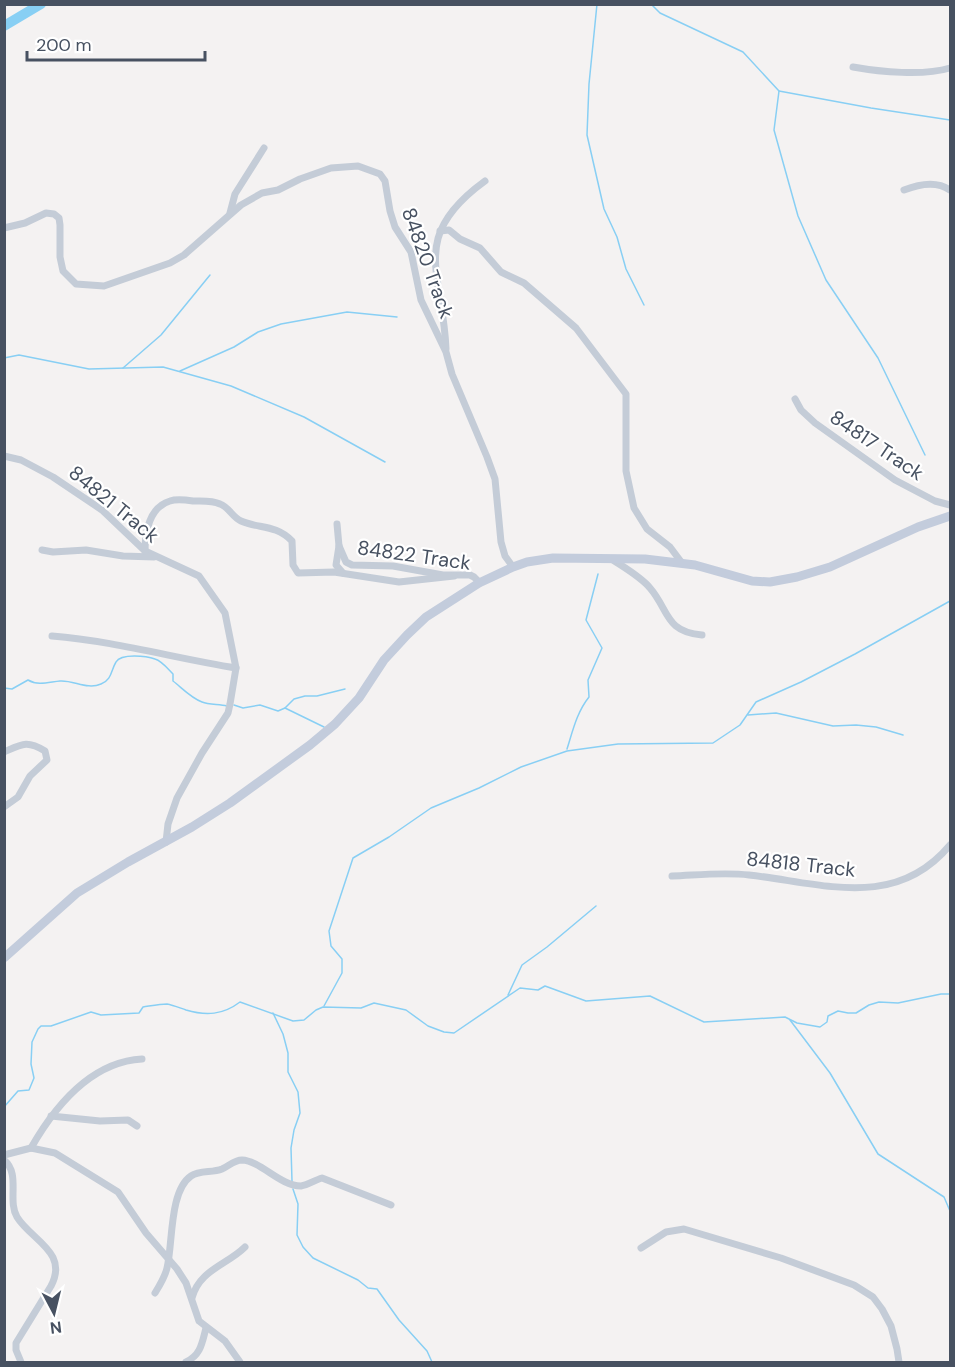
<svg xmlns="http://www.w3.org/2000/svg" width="955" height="1367" font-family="'DM Sans',sans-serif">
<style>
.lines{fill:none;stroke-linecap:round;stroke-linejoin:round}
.stream{stroke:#88cff4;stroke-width:1.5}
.river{stroke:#88cff4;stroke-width:10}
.street{stroke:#c4ccd7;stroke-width:7}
.secondary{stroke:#c3ccdc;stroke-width:9}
.labels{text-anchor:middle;stroke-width:4.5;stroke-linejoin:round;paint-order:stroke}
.street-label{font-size:20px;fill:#475161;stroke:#fff}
</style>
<rect width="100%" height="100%" fill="#f4f2f2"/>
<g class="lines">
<g class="stream">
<path d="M597 4 589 84 587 135 604 209 617 237 626 269 644 305"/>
<path d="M651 4 660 13 743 52 779 91 871 108 950 120"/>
<path d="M779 91 774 130 798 216 826 280 878 358 925 455"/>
<path d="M4 358 19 355 89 369 163 367 231 386 304 417 385 462"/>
<path d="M123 368 161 335 210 275"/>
<path d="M180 371 234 347 258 332 281 324 347 312 397 317"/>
<path d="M4 688 12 689 28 680C38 686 49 682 60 681 74 680 87 690 101 684 112 680 111 670 116 662 121 653 147 656 155 659 162 661 168 669 173 674V681C182 688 191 698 202 702 209 705 219 704 227 706"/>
<path d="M234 705 243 708 260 705 278 711 285 708 324 727"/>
<path d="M285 708 294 699 305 696H317L345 689"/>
<path d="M748 715 776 713 833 726 856 725 876 727 903 735"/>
<path d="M567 749C573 730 577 712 589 697L588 680 602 648 586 620 598 574"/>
<path d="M508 995 522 965 547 947 596 906"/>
<path d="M324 1006 342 973V959L331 946 329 931 353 858 389 837 431 808 479 788 521 767 567 751 618 744 713 743 740 725 756 702 801 682 855 654 950 601"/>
<path d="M273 1013 283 1034 288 1053V1072L298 1092 300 1113 294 1130 291 1148 292 1181"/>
<path d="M790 1020 830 1073 878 1154 944 1197 950 1211"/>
<path d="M4 1107 18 1091 29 1090 34 1078 31 1064 32 1042 38 1029 41 1026H51L91 1012 101 1015 139 1013 143 1007C150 1006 160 1004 167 1004 173 1005 180 1008 186 1010 206 1016 223 1015 240 1002L293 1021 304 1020 316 1010 323 1007 361 1008 374 1003 406 1010 428 1026 444 1032 454 1033 520 988 538 990 545 986 586 1001 650 996 704 1022 785 1017 797 1023 820 1027 827 1022 828 1016 838 1011 848 1013H856L869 1005 879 1002 898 1003 941 994H950"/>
<path d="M293 1189 298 1204 297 1235 303 1247 313 1258 358 1280 368 1288 377 1289 399 1320 427 1351 432 1362"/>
</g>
<path class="river" d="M4 26 41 4"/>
<g class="street">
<path d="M853 67C881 72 923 76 950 68"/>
<path d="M904 190C919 184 937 181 950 190"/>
<path d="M230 213 235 194 264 148"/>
<path d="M4 228 25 223 46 213 54 214 59 218 60 225V257L63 271 76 284 104 286 170 263 184 255 241 205 262 193 278 190 300 179 331 168 358 166 380 174 385 181 390 211 395 227 411 252 421 300 446 352 452 374 487 457 495 479 501 542 505 556 513 567"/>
<path d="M440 231 449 230 460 239 480 248 501 272 524 283 576 328 626 394V471L634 508 647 529 670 547 682 563"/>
<path d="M446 349C443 272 408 237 485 181"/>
<path d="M795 399 801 410 815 423 895 480 935 501 950 505"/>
<path d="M4 456 21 460 53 477 102 510 145 551 199 576 225 613 236 668 230 704 228 713 202 753 177 798 168 824 166 842"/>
<path d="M337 524 339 546 346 562 352 565 393 566 443 575H470L474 577 480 583"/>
<path d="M339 546 336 565 343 573"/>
<path d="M42 550 53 552 86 550 123 556 154 557"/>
<path d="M145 551C145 533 149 507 170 501 176 499 186 500 193 501 201 501 212 500 220 504 229 507 232 517 241 521 259 529 275 524 292 541L293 565 298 573 334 572 399 582 454 576"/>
<path d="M613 560C625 568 641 577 650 588 669 610 665 632 702 635"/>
<path d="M52 636C114 641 174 658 236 668"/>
<path d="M4 752C22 744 27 740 45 751L47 760 30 776 18 797 4 807"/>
<path d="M672 876C698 875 724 872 749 875 822 883 895 911 950 845"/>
<path d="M51 1116 100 1121 128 1120 137 1126"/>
<path d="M31 1148C55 1106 90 1062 142 1059"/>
<path d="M4 1155 31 1148 55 1153 118 1192 146 1233 177 1269 186 1283 199 1321 225 1341 240 1362"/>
<path d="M4 1160C21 1174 7 1200 17 1217 31 1240 69 1252 51 1286L16 1343V1350L21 1362"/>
<path d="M641 1248 666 1232 684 1229 781 1258 854 1285 873 1297 882 1309 891 1326 897 1349 899 1362"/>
<path d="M155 1293C160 1285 165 1277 167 1268 173 1244 169 1191 191 1176 200 1170 212 1173 222 1169 229 1166 234 1160 242 1160 261 1161 280 1186 301 1186 308 1185 315 1180 322 1178L391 1205"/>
<path d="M192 1298C199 1270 227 1265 245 1247"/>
<path d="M186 1362C201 1355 202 1343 206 1328"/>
</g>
<path class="secondary" d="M4 958 77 893 128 862 192 827 230 803 310 745 335 724 359 698 384 660 407 635 426 617 479 583 513 567 527 562 553 558 645 559 695 565 752 581 770 582 797 577 830 567 918 527 950 516"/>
</g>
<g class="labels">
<g class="street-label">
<text transform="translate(428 263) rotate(70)" y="7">84820 Track</text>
<text transform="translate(877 445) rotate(34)" y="7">84817 Track</text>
<text transform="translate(114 504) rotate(39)" y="7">84821 Track</text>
<text transform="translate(414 555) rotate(8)" y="7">84822 Track</text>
<text transform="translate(801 864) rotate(6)" y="7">84818 Track</text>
</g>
</g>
<rect width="955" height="1367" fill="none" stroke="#475161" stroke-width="12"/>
<g transform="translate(54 1313) rotate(173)" stroke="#ffffff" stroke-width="4.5" paint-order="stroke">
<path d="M0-4.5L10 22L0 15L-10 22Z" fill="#475161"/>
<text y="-9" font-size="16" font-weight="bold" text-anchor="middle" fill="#475161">N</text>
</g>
<path d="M27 51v9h178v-9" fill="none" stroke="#475161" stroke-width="3"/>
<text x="36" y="51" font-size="18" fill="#475161" stroke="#ffffff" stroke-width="4.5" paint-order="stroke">200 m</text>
</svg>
